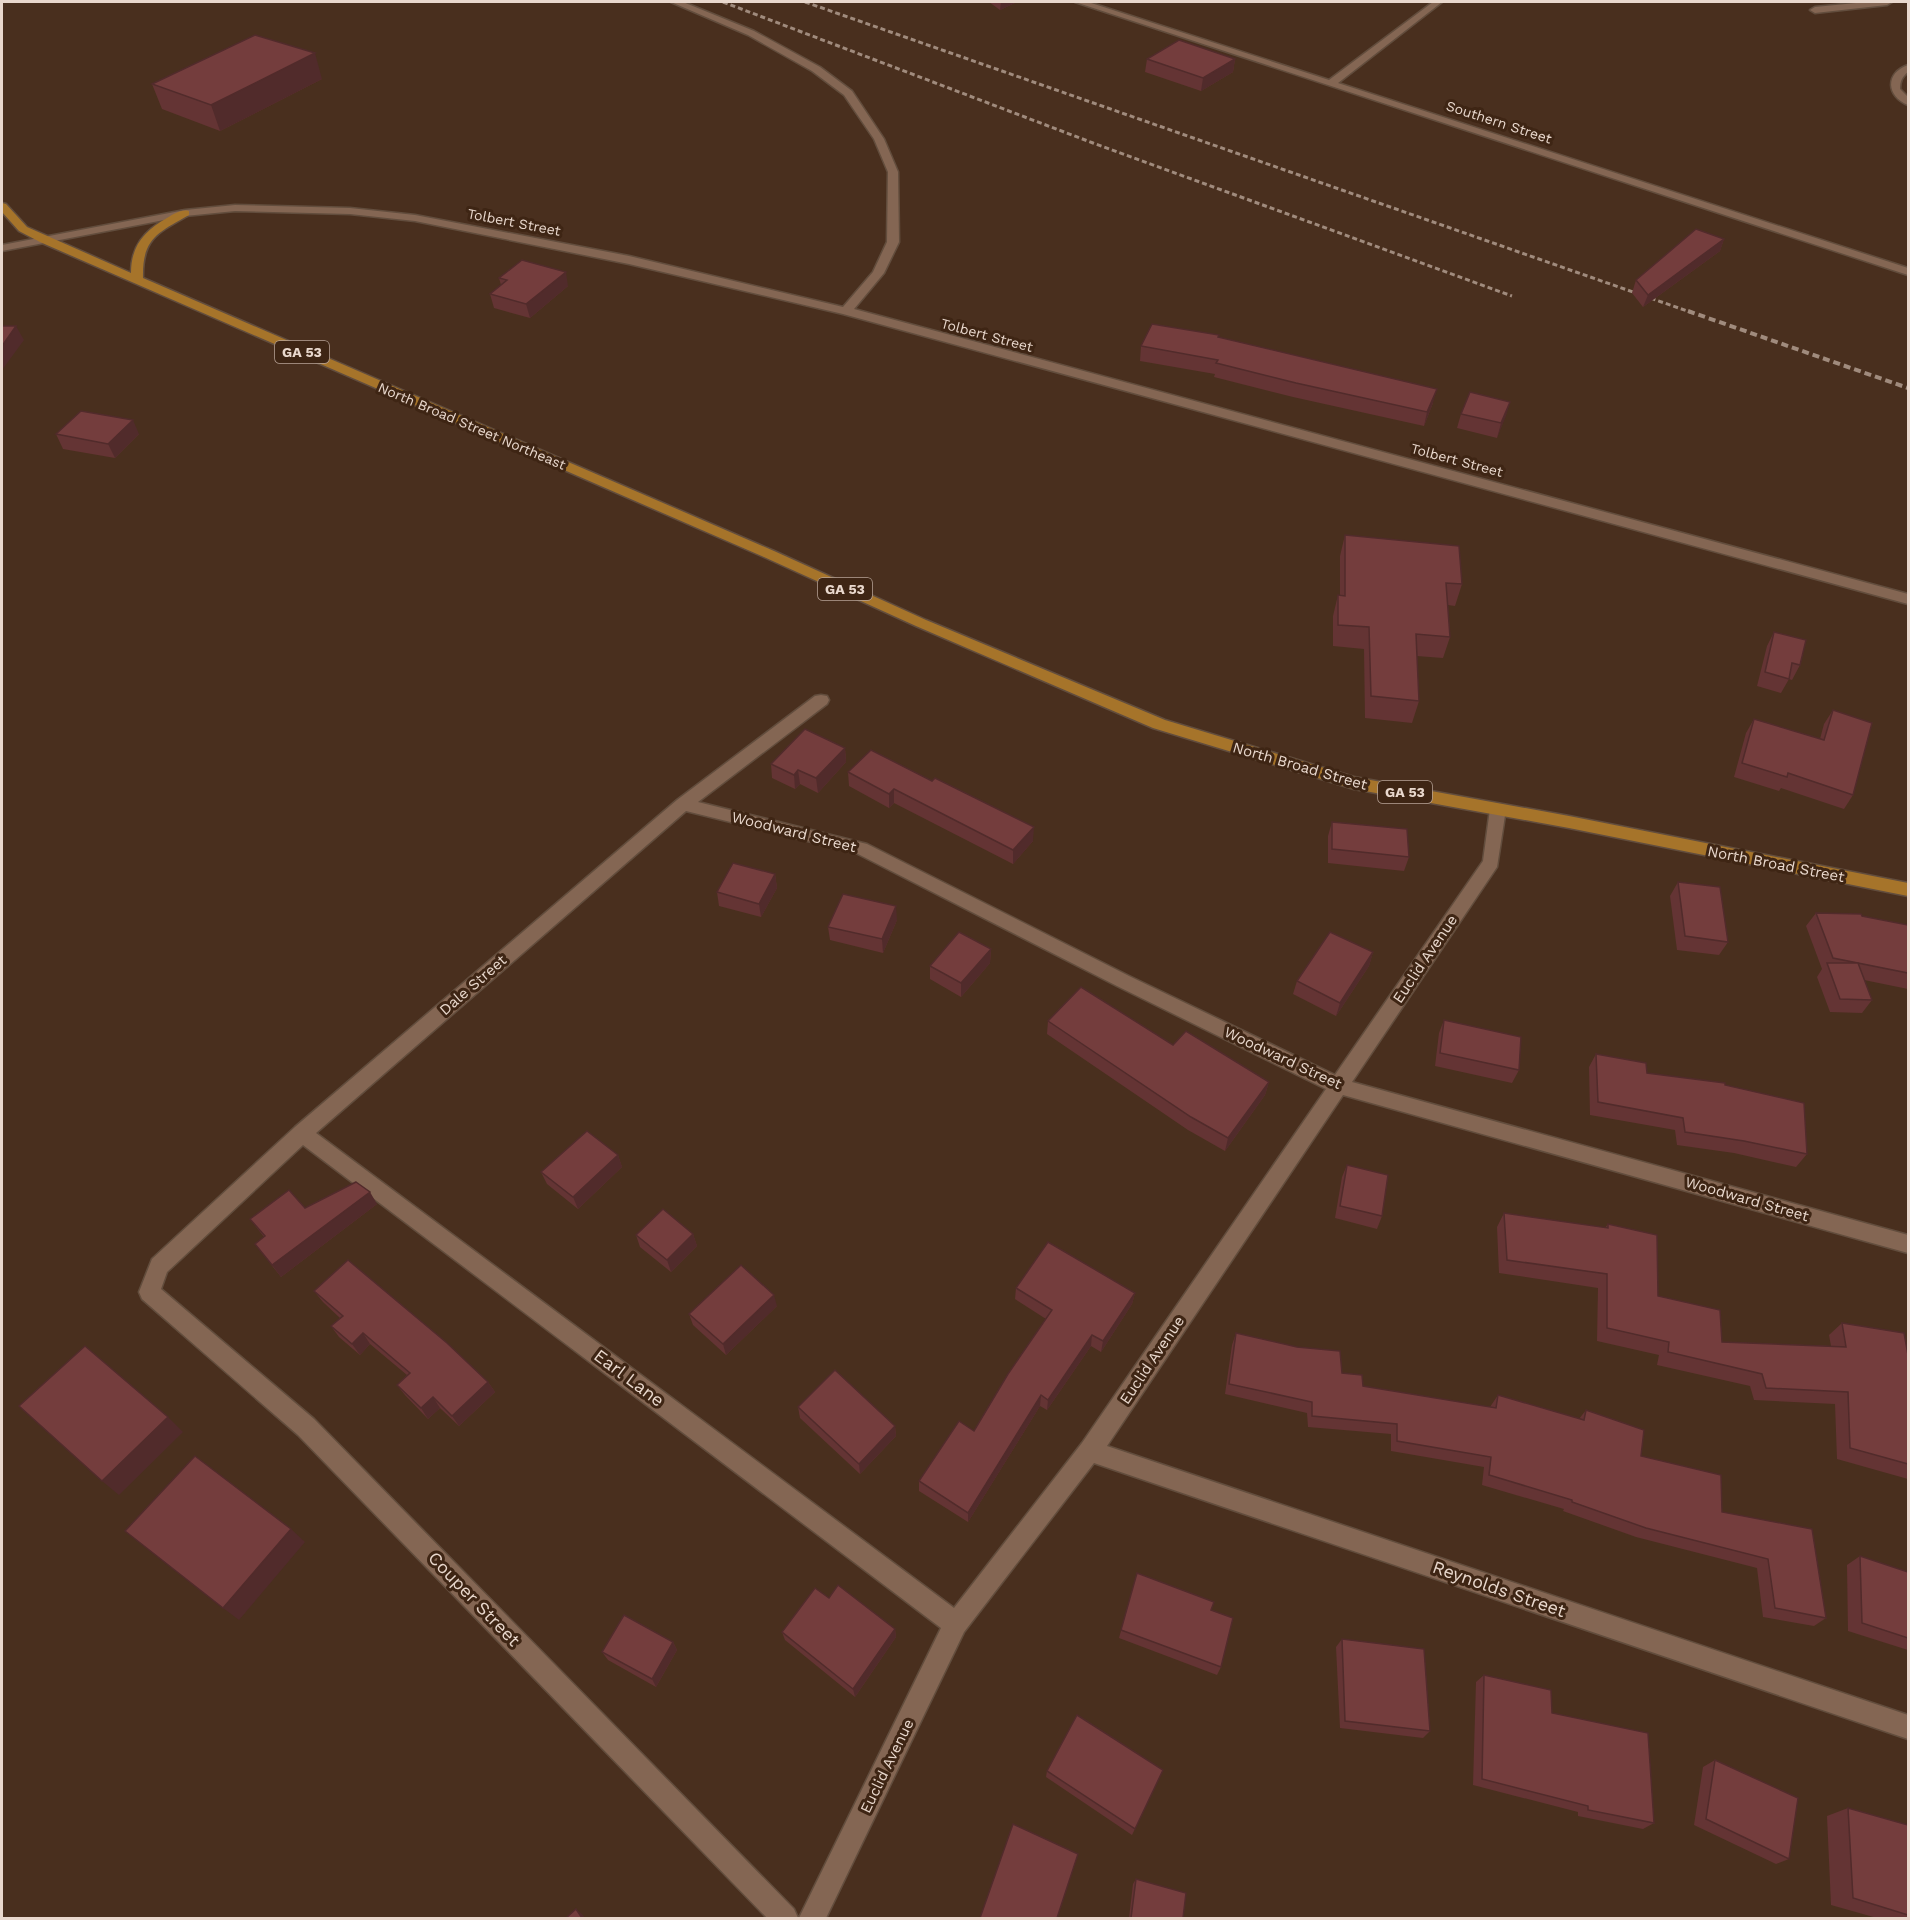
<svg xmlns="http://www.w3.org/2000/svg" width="1910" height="1920" font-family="'Work Sans',sans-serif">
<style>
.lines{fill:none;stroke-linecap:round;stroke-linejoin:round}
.street-casing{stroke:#624d3d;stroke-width:3}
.primary-casing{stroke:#624d3d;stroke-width:3}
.street{fill:#846653;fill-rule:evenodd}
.primary{fill:#a6742a;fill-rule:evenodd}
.rail-far1{stroke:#a08b7d;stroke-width:3;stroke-dasharray:5 3;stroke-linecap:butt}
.rail{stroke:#a08b7d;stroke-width:4;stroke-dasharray:7 4;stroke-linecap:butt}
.wall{fill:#643434}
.shaded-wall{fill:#512b2b}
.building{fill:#743d3d;stroke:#512b2b;stroke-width:1.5}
.labels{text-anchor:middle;stroke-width:6;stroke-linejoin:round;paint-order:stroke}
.far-street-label{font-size:14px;fill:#e9d8cd;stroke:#3e2514}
.shield{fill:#3e2514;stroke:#b6a296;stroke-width:1.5}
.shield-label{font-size:14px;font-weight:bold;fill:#e9d8cd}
.street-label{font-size:15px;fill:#e9d8cd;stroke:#3e2514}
.near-street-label{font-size:18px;fill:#e9d8cd;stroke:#3e2514}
</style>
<rect width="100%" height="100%" fill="#492f1e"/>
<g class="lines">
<g class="street-casing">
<g id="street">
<path d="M671 2H683L754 31 820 67 852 91 884 139 898 172 899 242 884 273 854 309 1908 594V604L843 314 629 264 415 221 350 214 235 211 185 216 2 251V245L185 210 235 205 350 208 415 215 629 256 843 307 873 272 887 242 888 172 874 139 844 95 812 71 748 35Z"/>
<path d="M1075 2H1088L1329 80 1433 2H1442L1338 83 1908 268V275Z"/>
<path d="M1866 2H1892L1887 5 1815 13 1810 10 1815 7Z"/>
<path d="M1908 65V72C1902 77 1900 81 1900 89L1908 97V105C1886 96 1885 73 1908 65Z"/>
<path d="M821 695 827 696 829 700 827 704 698 802 867 844 1129 976 1335 1075 1483 861 1490 809 1492 805H1504L1506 809 1497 867 1352 1082 1908 1235V1253L1343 1095 1107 1446 1908 1715V1739L1094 1463 964 1632 826 1918H799L941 1628 303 1145 167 1272 161 1289 314 1419 794 1909 798 1918H767L298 1435 142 1299 139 1292 152 1259 295 1127 677 800 815 696ZM686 811 856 853 1117 986 1326 1089 1082 1443 954 1608 316 1133Z"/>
</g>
</g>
<g class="primary-casing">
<path id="primary" d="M2 203 6 204 27 227 131 273C131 246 144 231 167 218 174 214 181 209 189 211V215C157 233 142 239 143 278L774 551 926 620 1165 720 1354 777 1569 816 1908 883V896L1569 828 1354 789 1153 728 916 626 764 557 40 242 19 231 2 212Z"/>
</g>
<use href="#street" class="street"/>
<use href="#primary" class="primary"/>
<g class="rail-far1">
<path d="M723 2 1093 143 1512 296"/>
<path d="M805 2 1693 313"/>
</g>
<path class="rail" d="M1688 311 1908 388"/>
</g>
<g class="wall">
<path d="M989 2H1017L1000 10Z"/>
<path d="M1147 59H1235L1233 72 1201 91 1145 72Z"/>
<path d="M322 79 220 131 162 109 152 84Z"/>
<path d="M1724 239 1720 251 1643 307 1632 293 1636 280Z"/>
<path d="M499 278 568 286 530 318 494 308 490 294 501 285Z"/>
<path d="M1219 337 1433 403 1424 426 1293 397 1214 377 1215 374 1140 361 1141 346Z"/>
<path d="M1510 402 1497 438 1457 428 1461 414Z"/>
<path d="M56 434H139L115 458 63 449Z"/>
<path d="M1345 535 1462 584 1455 606 1448 605 1450 637 1443 658 1417 656 1419 701 1412 723 1365 718 1364 649 1333 646V616L1338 595H1340V556Z"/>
<path d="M1774 632 1800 665 1792 680 1789 679 1781 693 1757 686 1767 646Z"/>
<path d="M1833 710 1853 795 1844 809 1781 788 1779 791 1734 777 1746 733 1754 719 1820 739 1824 724Z"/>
<path d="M845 748 846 762 818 793 800 784 795 789 772 778 771 764Z"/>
<path d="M848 772 1033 841 1013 864 894 803 889 808 849 786Z"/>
<path d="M1332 822 1409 857 1404 871 1328 863V836Z"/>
<path d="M775 874 777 888 761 917 719 906 717 892Z"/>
<path d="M1678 882 1728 942 1719 955 1677 950 1670 896Z"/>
<path d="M1816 913 1862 916 1908 925V989L1864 980 1872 1000 1862 1013 1830 1012 1817 977 1822 969 1806 926Z"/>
<path d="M897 920 883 953 830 940 828 927Z"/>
<path d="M991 949 990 963 961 997 930 979V966Z"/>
<path d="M1373 952 1369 966 1336 1016 1293 994 1297 981Z"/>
<path d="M1444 1020 1519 1070 1512 1083 1435 1066 1439 1033Z"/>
<path d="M1048 1021 1173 1045 1269 1082 1265 1095 1225 1151 1188 1130 1047 1034Z"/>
<path d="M1596 1054 1647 1073 1725 1085 1807 1154 1796 1167 1734 1153 1677 1145 1675 1130 1590 1115 1589 1067Z"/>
<path d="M618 1155 622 1167 578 1209 547 1184 541 1172Z"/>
<path d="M1347 1165 1382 1216 1377 1229 1335 1218 1342 1177Z"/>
<path d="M377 1204 281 1277 255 1244 264 1237 250 1219 305 1208Z"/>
<path d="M1504 1213 1605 1228 1608 1224 1658 1296 1722 1342 1831 1346 1829 1335 1842 1323 1908 1355V1479L1837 1459 1835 1404 1754 1400 1750 1386 1657 1365 1659 1355 1597 1341 1598 1288 1499 1273 1497 1227Z"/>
<path d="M693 1234 697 1246 671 1272 640 1247 636 1235Z"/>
<path d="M1016 1288 1135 1293 1132 1304 1101 1352 1091 1346 1047 1410 1040 1406 968 1522 919 1491V1481L974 1431 1046 1319 1015 1299Z"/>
<path d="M314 1291 488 1382 495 1392 459 1426 440 1408 428 1419 405 1395 397 1385 407 1375 370 1344 360 1355 339 1337 331 1326 340 1318 323 1302Z"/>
<path d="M777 1306 726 1355 693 1325 689 1314Z"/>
<path d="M1236 1333 1342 1373 1363 1386 1490 1407 1498 1395 1579 1419 1586 1410 1641 1456 1722 1512 1826 1618 1814 1626 1763 1617 1757 1568 1636 1537 1563 1511 1564 1509 1482 1485 1484 1467 1391 1451V1434L1308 1427 1307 1413 1225 1394 1232 1345Z"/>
<path d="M798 1407 895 1426 896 1436 860 1474 800 1418Z"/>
<path d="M1860 1556 1908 1572V1650L1848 1631 1847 1565Z"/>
<path d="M1137 1573 1211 1610 1221 1667 1217 1675 1119 1638Z"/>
<path d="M829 1598 895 1629 896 1637 855 1697 785 1640 782 1632Z"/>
<path d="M1342 1639 1430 1731 1423 1738 1340 1728 1336 1647Z"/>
<path d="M673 1642 677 1650 656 1687 608 1660 602 1652Z"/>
<path d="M1484 1675 1654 1823 1643 1829 1578 1816V1812L1473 1785 1476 1682Z"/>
<path d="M1715 1760 1789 1859 1776 1864 1694 1825 1703 1767Z"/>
<path d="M1163 1770 1132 1835 1046 1777 1047 1771Z"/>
<path d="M1848 1808 1908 1825V1918H1877L1831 1905 1827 1816Z"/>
<path d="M1136 1879 1183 1918H1129L1133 1884Z"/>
</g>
<g class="shaded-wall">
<path d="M1001 2H1017L1000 10Z"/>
<path d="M315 53 322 79 220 131 211 105Z"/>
<path d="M1235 59 1233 72 1201 91 1203 78Z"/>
<path d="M1724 239 1720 251 1643 307 1648 295Z"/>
<path d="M566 272 568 286 530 318 526 304Z"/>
<path d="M16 326 24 340 2 370V346Z"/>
<path d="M1437 389 1433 403 1424 426 1427 412Z"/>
<path d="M1510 402 1506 416 1497 438 1501 423Z"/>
<path d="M133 420 139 434 115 458 108 444Z"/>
<path d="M845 748 846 762 818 793 816 778Z"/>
<path d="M798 770 800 784 795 789 794 775Z"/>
<path d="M894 789V803L889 808V794Z"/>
<path d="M1034 827 1033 841 1013 864V850Z"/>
<path d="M775 874 777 888 761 917 759 904Z"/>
<path d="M896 906 897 920 883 953 882 939Z"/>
<path d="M991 949 990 963 961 997V983Z"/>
<path d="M1373 952 1369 966 1336 1016 1340 1003Z"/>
<path d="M1269 1082 1265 1095 1225 1151 1228 1138Z"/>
<path d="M618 1155 622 1167 578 1209 573 1197Z"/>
<path d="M370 1192 377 1204 281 1277 272 1265Z"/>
<path d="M693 1234 697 1246 671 1272 667 1260Z"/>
<path d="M1135 1293 1132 1304 1101 1352 1103 1341Z"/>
<path d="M774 1295 777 1306 726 1355 723 1344Z"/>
<path d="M363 1333 370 1344 360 1355 352 1344Z"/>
<path d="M1092 1335 1091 1346 1047 1410 1048 1400Z"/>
<path d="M488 1382 495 1392 459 1426 452 1416Z"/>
<path d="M1041 1395 1040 1406 968 1522V1513Z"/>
<path d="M433 1397 440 1408 428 1419 421 1408Z"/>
<path d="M168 1417 183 1432 119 1495 102 1481Z"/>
<path d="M895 1426 896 1436 860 1474 859 1464Z"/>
<path d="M291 1529 305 1542 239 1620 223 1608Z"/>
<path d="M895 1629 896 1637 855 1697 853 1689Z"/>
<path d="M673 1642 677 1650 656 1687 652 1679Z"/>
<path d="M576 1909 582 1914 585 1918H582Z"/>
</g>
<g class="building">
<path d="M255 35 315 53 211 105 152 84Z"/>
<path d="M1179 40 1235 59 1203 78 1147 59Z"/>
<path d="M1696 229 1724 239 1648 295 1636 280Z"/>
<path d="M522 260 566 272 526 304 490 294 507 280 499 278Z"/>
<path d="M1152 324 1219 335 1218 337 1437 389 1427 412 1296 383 1216 363 1218 360 1141 346Z"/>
<path d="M2 326H16L2 346Z"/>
<path d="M1470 392 1510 402 1501 423 1461 414Z"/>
<path d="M81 411 133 420 108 444 56 434Z"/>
<path d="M1345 535 1459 546 1462 584 1446 583 1450 637 1416 634 1419 701 1371 696 1369 627 1338 625V595L1345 596Z"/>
<path d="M1774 632 1806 640 1800 665 1792 663 1789 679 1765 672Z"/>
<path d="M1833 710 1872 723 1853 795 1788 773 1787 777 1742 763 1754 719 1824 740Z"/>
<path d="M805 729 845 748 816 778 798 770 794 775 771 764Z"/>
<path d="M871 750 932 781 935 778 1034 827 1013 850 894 789 889 794 848 772Z"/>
<path d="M1332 822 1407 829 1409 857 1332 849Z"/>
<path d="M733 863 775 874 759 904 717 892Z"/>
<path d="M1678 882 1720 887 1728 942 1685 936Z"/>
<path d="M843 894 896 906 882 939 828 927Z"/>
<path d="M1816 913 1861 914 1862 916 1908 925V973L1833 958Z"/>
<path d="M959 932 991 949 961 983 930 966Z"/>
<path d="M1330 932 1373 952 1340 1003 1297 981Z"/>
<path d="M1827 963H1858L1872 1000 1840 999Z"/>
<path d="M1081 987 1173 1045 1186 1031 1269 1082 1228 1138 1191 1117 1048 1021Z"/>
<path d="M1444 1020 1521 1037 1519 1070 1440 1053Z"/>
<path d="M1596 1054 1646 1063 1647 1073 1725 1083V1085L1804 1103 1807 1154 1744 1141 1685 1132 1683 1118 1598 1102Z"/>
<path d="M587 1131 618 1155 573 1197 541 1172Z"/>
<path d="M1347 1165 1388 1175 1382 1216 1340 1206Z"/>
<path d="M356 1182 370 1192 272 1265 255 1244 265 1236 250 1219 289 1190 305 1208Z"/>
<path d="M663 1209 693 1234 667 1260 636 1235Z"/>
<path d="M1504 1213 1608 1228V1224L1657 1235 1658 1296 1720 1310 1722 1342 1846 1347 1842 1323 1904 1333 1908 1355V1464L1850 1448 1848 1392 1766 1388 1762 1374 1668 1352 1669 1342 1607 1328V1274L1507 1260Z"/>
<path d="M1048 1242 1135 1293 1103 1341 1092 1335 1048 1400 1041 1395 968 1513 919 1481 959 1421 974 1431 1008 1374 1052 1310 1016 1288Z"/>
<path d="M348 1260 447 1343 488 1382 452 1416 433 1397 421 1408 397 1385 410 1373 363 1333 352 1344 331 1326 343 1316 314 1291Z"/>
<path d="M741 1265 774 1295 723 1344 689 1314Z"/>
<path d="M1236 1333 1297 1347 1340 1351 1342 1373 1362 1375 1363 1386 1496 1408 1498 1395 1584 1420 1586 1410 1644 1430 1641 1456 1721 1475 1722 1512 1812 1529 1826 1618 1775 1608 1768 1559 1646 1528 1572 1502V1500L1489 1475 1491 1457 1397 1441V1424L1312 1416V1402L1229 1384Z"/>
<path d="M85 1346 168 1417 102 1481 19 1406Z"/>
<path d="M835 1370 895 1426 859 1464 798 1407Z"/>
<path d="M195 1456 291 1529 223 1608 125 1531Z"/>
<path d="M1860 1556 1908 1572V1638L1862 1623Z"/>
<path d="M1137 1573 1214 1602 1211 1610 1233 1618 1221 1667 1121 1630Z"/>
<path d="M838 1585 895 1629 853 1689 782 1632 815 1588 829 1598Z"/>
<path d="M624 1615 673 1642 652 1679 602 1652Z"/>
<path d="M1342 1639 1424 1649 1430 1731 1345 1721Z"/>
<path d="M1484 1675 1551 1690 1552 1713 1648 1733 1654 1823 1588 1810V1806L1482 1779Z"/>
<path d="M1077 1715 1163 1770 1135 1829 1047 1771Z"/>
<path d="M1715 1760 1798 1798 1789 1859 1706 1819Z"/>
<path d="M1848 1808 1908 1825V1915L1853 1898Z"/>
<path d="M1013 1824 1078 1854 1057 1918H980Z"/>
<path d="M1136 1879 1186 1893 1183 1918H1131Z"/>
<path d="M576 1909 582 1918H566Z"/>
</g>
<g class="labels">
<g class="far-street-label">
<text transform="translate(1499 122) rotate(18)" y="5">Southern Street</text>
<text transform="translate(514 222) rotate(11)" y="5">Tolbert Street</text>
<text transform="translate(987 335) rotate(15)" y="5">Tolbert Street</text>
<text transform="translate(472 426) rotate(23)" y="5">North Broad Street Northeast</text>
<text transform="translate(1457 460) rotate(15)" y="5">Tolbert Street</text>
</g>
<g class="shield">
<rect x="275" y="341" width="54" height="22" rx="4.5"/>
<rect x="818" y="578" width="54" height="22" rx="4.5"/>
<rect x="1378" y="781" width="54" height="22" rx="4.5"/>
</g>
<g class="shield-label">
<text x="302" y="357">GA 53</text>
<text x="845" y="594">GA 53</text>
<text x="1405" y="797">GA 53</text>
</g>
<g class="street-label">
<text transform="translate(1300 766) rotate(16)" y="5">North Broad Street</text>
<text transform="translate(794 832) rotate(14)" y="5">Woodward Street</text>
<text transform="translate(1776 864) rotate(11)" y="5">North Broad Street</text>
<text transform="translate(1425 959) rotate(-56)" y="5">Euclid Avenue</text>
<text transform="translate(473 985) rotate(-41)" y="5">Dale Street</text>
<text transform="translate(1283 1058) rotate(25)" y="5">Woodward Street</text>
<text transform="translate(1747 1199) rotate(16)" y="5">Woodward Street</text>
<text transform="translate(1152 1360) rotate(-56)" y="5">Euclid Avenue</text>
<text transform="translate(887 1766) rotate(-64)" y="5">Euclid Avenue</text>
</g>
<g class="near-street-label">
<text transform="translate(629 1378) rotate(37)" y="6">Earl Lane</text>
<text transform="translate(1499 1589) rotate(19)" y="6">Reynolds Street</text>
<text transform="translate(474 1599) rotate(46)" y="6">Couper Street</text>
</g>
</g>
<rect width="1910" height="1920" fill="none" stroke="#e9d8cd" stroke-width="6"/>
</svg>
